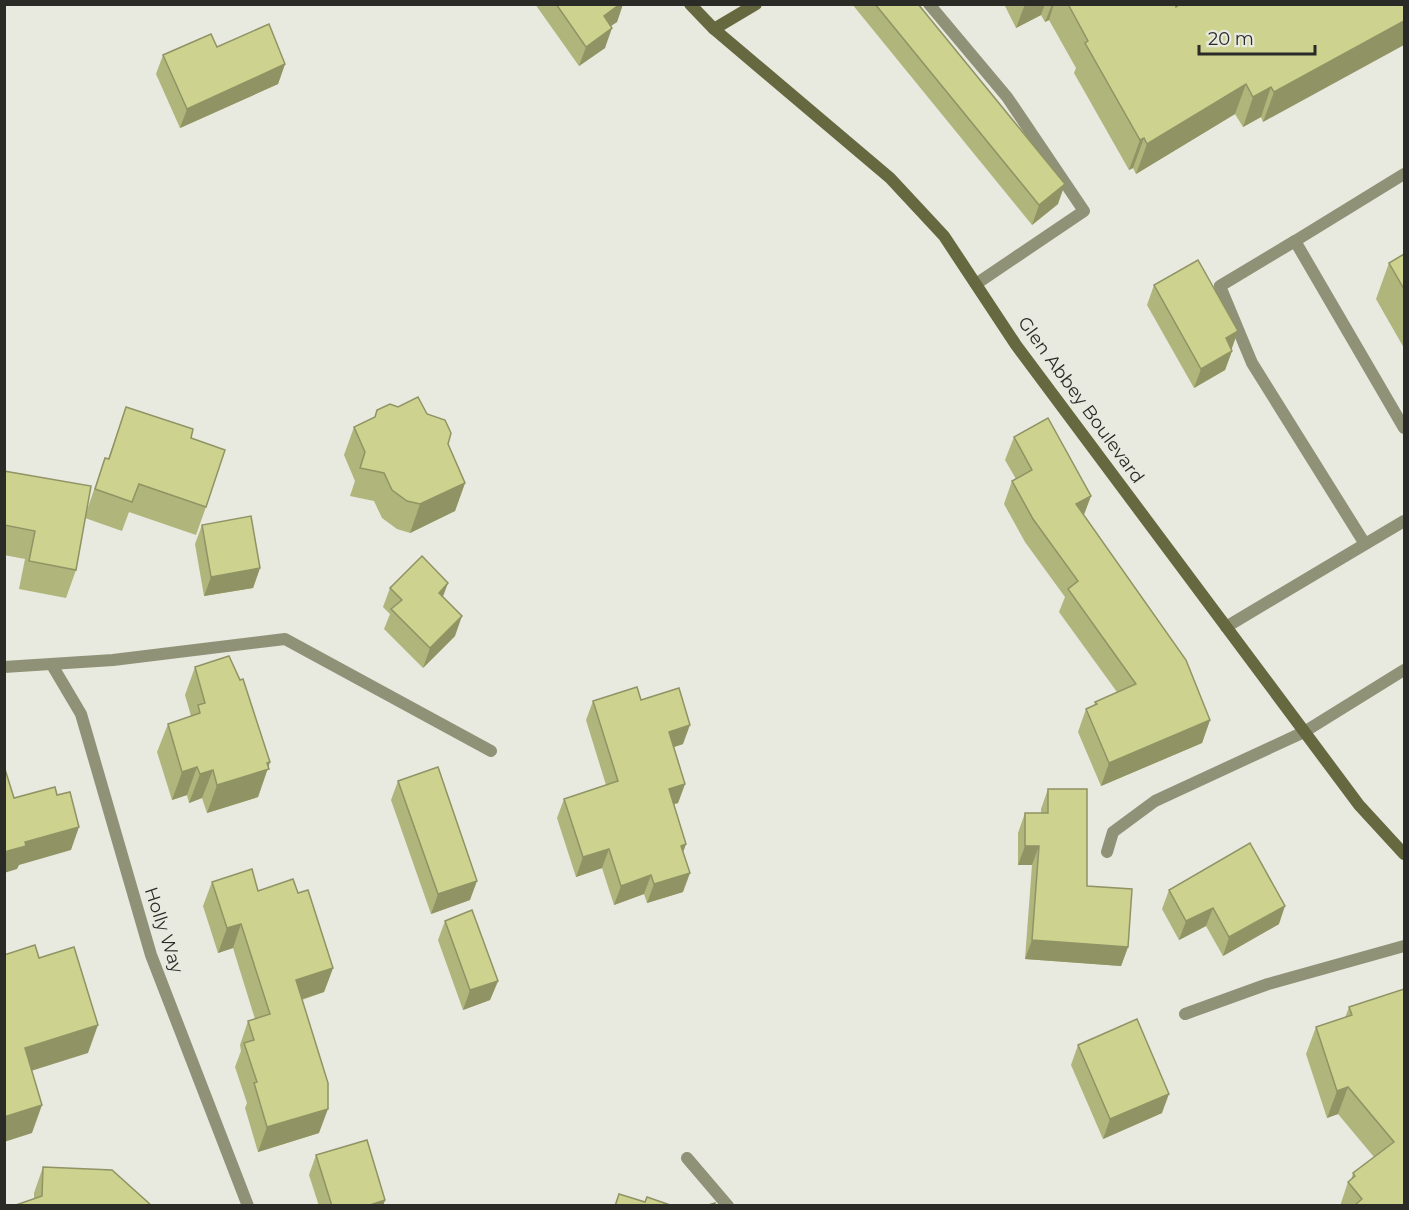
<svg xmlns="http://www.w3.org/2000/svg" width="1409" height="1210" font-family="Montserrat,sans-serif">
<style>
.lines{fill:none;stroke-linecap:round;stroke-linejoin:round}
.lane{stroke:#909277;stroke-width:12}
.street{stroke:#909277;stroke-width:12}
.secondary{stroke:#666940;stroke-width:12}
.wall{fill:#b0b57b}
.shaded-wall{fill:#909364}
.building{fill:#cdd28f;stroke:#909364;stroke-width:1.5}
.labels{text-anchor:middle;stroke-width:4.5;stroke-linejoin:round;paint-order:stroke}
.street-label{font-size:18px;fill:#2a2b27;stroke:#e8e9df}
</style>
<rect width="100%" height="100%" fill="#e8e9df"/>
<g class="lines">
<g class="lane">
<path d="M929 4 1007 97 1084 211 976 284"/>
<path d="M1404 174 1295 241 1404 428"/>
<path d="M1295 241 1220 286 1252 363 1365 544"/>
<path d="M1226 627 1404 521"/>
<path d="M1107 852 1113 832 1155 801 1304 732 1404 670"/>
</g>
<g class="street">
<path d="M52 665 81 714 151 955 248 1206"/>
<path d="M4 667 113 660 285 639 491 751"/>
<path d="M1185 1014 1268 984 1404 946"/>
<path d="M687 1158 728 1206"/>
</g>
<g class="secondary">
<path d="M690 4 714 29 890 178 944 236 1016 345 1359 805 1404 854"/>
<path d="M714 29 756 4"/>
</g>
</g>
<g class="wall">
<path d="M535 4H623L617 22 610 26 605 48 579 66Z"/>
<path d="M852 4H918L1058 204 1032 225Z"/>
<path d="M1004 4H1175L1176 7 1404 4 1263 122 1261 117 1243 127 1235 114 1136 174 1133 168 1129 170 1074 73 1076 68 1049 20 1045 22 1041 15 1016 28Z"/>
<path d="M217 47 285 64 278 84 180 128 156 74 163 55Z"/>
<path d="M1404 254V348L1376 299 1389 263Z"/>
<path d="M1154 285 1231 349 1232 351 1225 370 1194 388 1147 305Z"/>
<path d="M126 407 191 438 206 507 196 535 129 512 122 531 85 518 76 570 66 598 19 589 25 559 4 555V471L86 513 105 458 108 459Z"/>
<path d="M398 407 427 414 448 444 465 483 455 511 410 533 397 529 382 518 374 501 350 496 355 481 344 455 354 427Z"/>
<path d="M1014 437 1091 496 1084 515 1210 720 1202 743 1101 786 1078 732 1086 709 1094 706 1095 702 1117 692 1059 612 1065 597 1025 542 1004 504 1012 481 1016 479 1005 460Z"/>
<path d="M202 525 260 568 253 588 204 596 195 544Z"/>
<path d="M390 588 443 597 455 636 423 668 384 629 390 614 383 607Z"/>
<path d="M195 667 268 768 258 797 207 813 202 798 189 803 187 795 172 800 157 752 168 724 191 716 185 695Z"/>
<path d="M641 700 683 744 674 747 685 784 678 803 674 804 686 844 683 852V892L647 903 644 894 614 905 602 868 576 877 557 818 564 799 606 785 586 720 593 701Z"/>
<path d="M398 781 470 900 431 914 391 800Z"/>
<path d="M1048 789 1087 886 1128 947 1121 966 1025 959 1032 865H1018V833L1025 813H1041V809Z"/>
<path d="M212 882 258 891 298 893 333 968 324 992 302 1000 319 1133 258 1152 245 1108 247 1103 235 1067 241 1051 240 1045 248 1021 255 1019 233 948 218 953 203 906Z"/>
<path d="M1169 890 1279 924 1223 956 1206 926 1179 940 1162 909Z"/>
<path d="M445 921 498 981 490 1000 463 1010 438 940Z"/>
<path d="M1404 989V1206H1340L1348 1182 1351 1180 1353 1173 1374 1157 1338 1114 1327 1118 1306 1054 1316 1027 1345 1018 1349 1007Z"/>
<path d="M1078 1045 1162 1113 1103 1139 1071 1065Z"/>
<path d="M316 1155 385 1200 383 1206H319L309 1175Z"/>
<path d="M43 1167 152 1206 34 1199V1193Z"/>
</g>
<g class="shaded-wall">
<path d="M620 4H623L617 22 596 36 604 16Z"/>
<path d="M1025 4H1045L1041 15 1016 28Z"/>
<path d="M1052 4H1054L1049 20 1045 22Z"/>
<path d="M1404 21V45L1263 122 1274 92Z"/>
<path d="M612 28 605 48 579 66 586 47Z"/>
<path d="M285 64 278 84 180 128 187 109Z"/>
<path d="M1246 84 1235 114 1136 174 1147 144Z"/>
<path d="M1271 87 1261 117 1243 127 1253 97Z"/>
<path d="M1144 138 1133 168 1129 170 1140 140Z"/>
<path d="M1065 184 1058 204 1032 225 1039 205Z"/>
<path d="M1238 331 1231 351 1226 338Z"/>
<path d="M1232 351 1225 370 1194 388 1201 369Z"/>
<path d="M465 483 455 511 410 533 420 504Z"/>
<path d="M1091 496 1082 519 1076 504Z"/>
<path d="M260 568 253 588 204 596 211 577Z"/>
<path d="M448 583 441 602 439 593Z"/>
<path d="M462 616 455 636 423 668 430 648Z"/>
<path d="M1210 720 1202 743 1101 786 1109 763Z"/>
<path d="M690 725 683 744 662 751 669 732Z"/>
<path d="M270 762 258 797 207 813 217 785Z"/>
<path d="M197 767 187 795 172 800 182 772Z"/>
<path d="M213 770 202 798 189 803 200 774Z"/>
<path d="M685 784 678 803 662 808 669 789Z"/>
<path d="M79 827 71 850 19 865 17 869 4 873V852L25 842Z"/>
<path d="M686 844 679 863 681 846Z"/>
<path d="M1025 846H1039L1032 865H1018Z"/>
<path d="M609 849 602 868 576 877 583 857Z"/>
<path d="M690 873 683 892 647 903 654 884Z"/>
<path d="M651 875 644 894 614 905 621 886Z"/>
<path d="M477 881 470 900 431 914 438 894Z"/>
<path d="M1285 906 1279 924 1223 956 1229 937Z"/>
<path d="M1213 908 1206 926 1179 940 1186 921Z"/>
<path d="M241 924 233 948 218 953 227 928Z"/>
<path d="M1032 940 1128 947 1121 966 1025 959Z"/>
<path d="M333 968 324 992 287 1004 296 980Z"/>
<path d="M498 981 490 1000 463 1010 470 990Z"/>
<path d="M98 1025 88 1053 15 1076 25 1048Z"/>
<path d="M1348 1087 1338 1114 1327 1118 1337 1091Z"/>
<path d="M1169 1094 1162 1113 1103 1139 1110 1119Z"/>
<path d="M42 1105 32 1133 4 1142V1117Z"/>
<path d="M328 1109 319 1133 258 1152 267 1127Z"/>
<path d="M385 1200 383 1206H367Z"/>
</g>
<g class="building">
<path d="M556 4H620L604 16 612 28 586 47Z"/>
<path d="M875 4H918L1065 184 1039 205Z"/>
<path d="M1068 4H1175L1176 7 1180 4H1404V21L1274 92 1271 87 1253 97 1246 84 1147 144 1144 138 1140 140 1085 43 1088 41Z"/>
<path d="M269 24 285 64 187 109 163 55 211 34 217 47Z"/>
<path d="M1404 254V289L1389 263Z"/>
<path d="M1198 260 1238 331 1226 338 1232 351 1201 369 1154 285Z"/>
<path d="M418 397 427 414 445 420 451 433 448 444 465 483 420 504 407 501 392 490 384 473 360 468 365 452 354 427 375 417 377 410 390 404 398 407Z"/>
<path d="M126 407 193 429 191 438 225 450 206 507 139 484 132 502 95 489 105 458 109 459Z"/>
<path d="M1048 418 1091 496 1076 504 1186 660 1210 720 1109 763 1086 709 1097 704 1095 702 1136 684 1068 589 1078 581 1033 519 1012 481 1032 470 1014 437Z"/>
<path d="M4 471 91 486 76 570 29 561 35 531 4 525Z"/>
<path d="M251 516 260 568 211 577 202 525Z"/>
<path d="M422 556 448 583 439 593 462 616 430 648 391 609 402 600 390 588Z"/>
<path d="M229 656 240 680 243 679 270 762 267 763 269 769 217 785 213 770 200 774 197 767 182 772 168 724 200 713 198 705 205 703 195 667Z"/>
<path d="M637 687 641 700 679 688 690 725 669 732 685 784 669 789 686 844 681 846 690 873 654 884 651 875 621 886 609 849 583 857 564 799 618 781 593 701Z"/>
<path d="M4 766 14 798 55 787 57 795 70 792 79 827 25 842 26 846 4 852Z"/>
<path d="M438 767 477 881 438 894 398 781Z"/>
<path d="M1048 789H1087V886L1132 889 1128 947 1032 940 1039 846H1025V813H1048Z"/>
<path d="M1250 843 1285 906 1229 937 1213 908 1186 921 1169 890Z"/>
<path d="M252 869 258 891 293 879 298 893 308 890 333 968 296 980 328 1083V1109L267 1127 254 1083 257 1082 244 1043 254 1040 248 1021 270 1014 241 924 227 928 212 882Z"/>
<path d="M472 910 498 981 470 990 445 921Z"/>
<path d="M35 945 39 958 74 947 98 1025 25 1048 42 1105 4 1117V955Z"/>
<path d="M1404 989V1206H1354L1362 1199 1348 1182 1355 1176 1353 1173 1394 1142 1348 1087 1337 1091 1316 1027 1352 1015 1349 1007Z"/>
<path d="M1137 1019 1169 1094 1110 1119 1078 1045Z"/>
<path d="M367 1140 385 1200 367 1206H332L316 1155Z"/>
<path d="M43 1167 112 1170 152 1206H13L42 1196Z"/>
<path d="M619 1194 645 1202 647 1197 673 1206H615Z"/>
<path d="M715 1203V1206H705Z"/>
</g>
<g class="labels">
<g class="street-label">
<text transform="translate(1081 400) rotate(54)" y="6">Glen Abbey Boulevard</text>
<text transform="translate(164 930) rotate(72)" y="6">Holly Way</text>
</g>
</g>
<rect width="1409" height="1210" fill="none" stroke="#2a2b27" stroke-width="12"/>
<path d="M1199 45v9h116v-9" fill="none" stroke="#2a2b27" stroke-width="3"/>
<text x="1208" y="45" font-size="18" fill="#2a2b27" stroke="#e8e9df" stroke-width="4.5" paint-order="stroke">20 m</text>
</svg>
